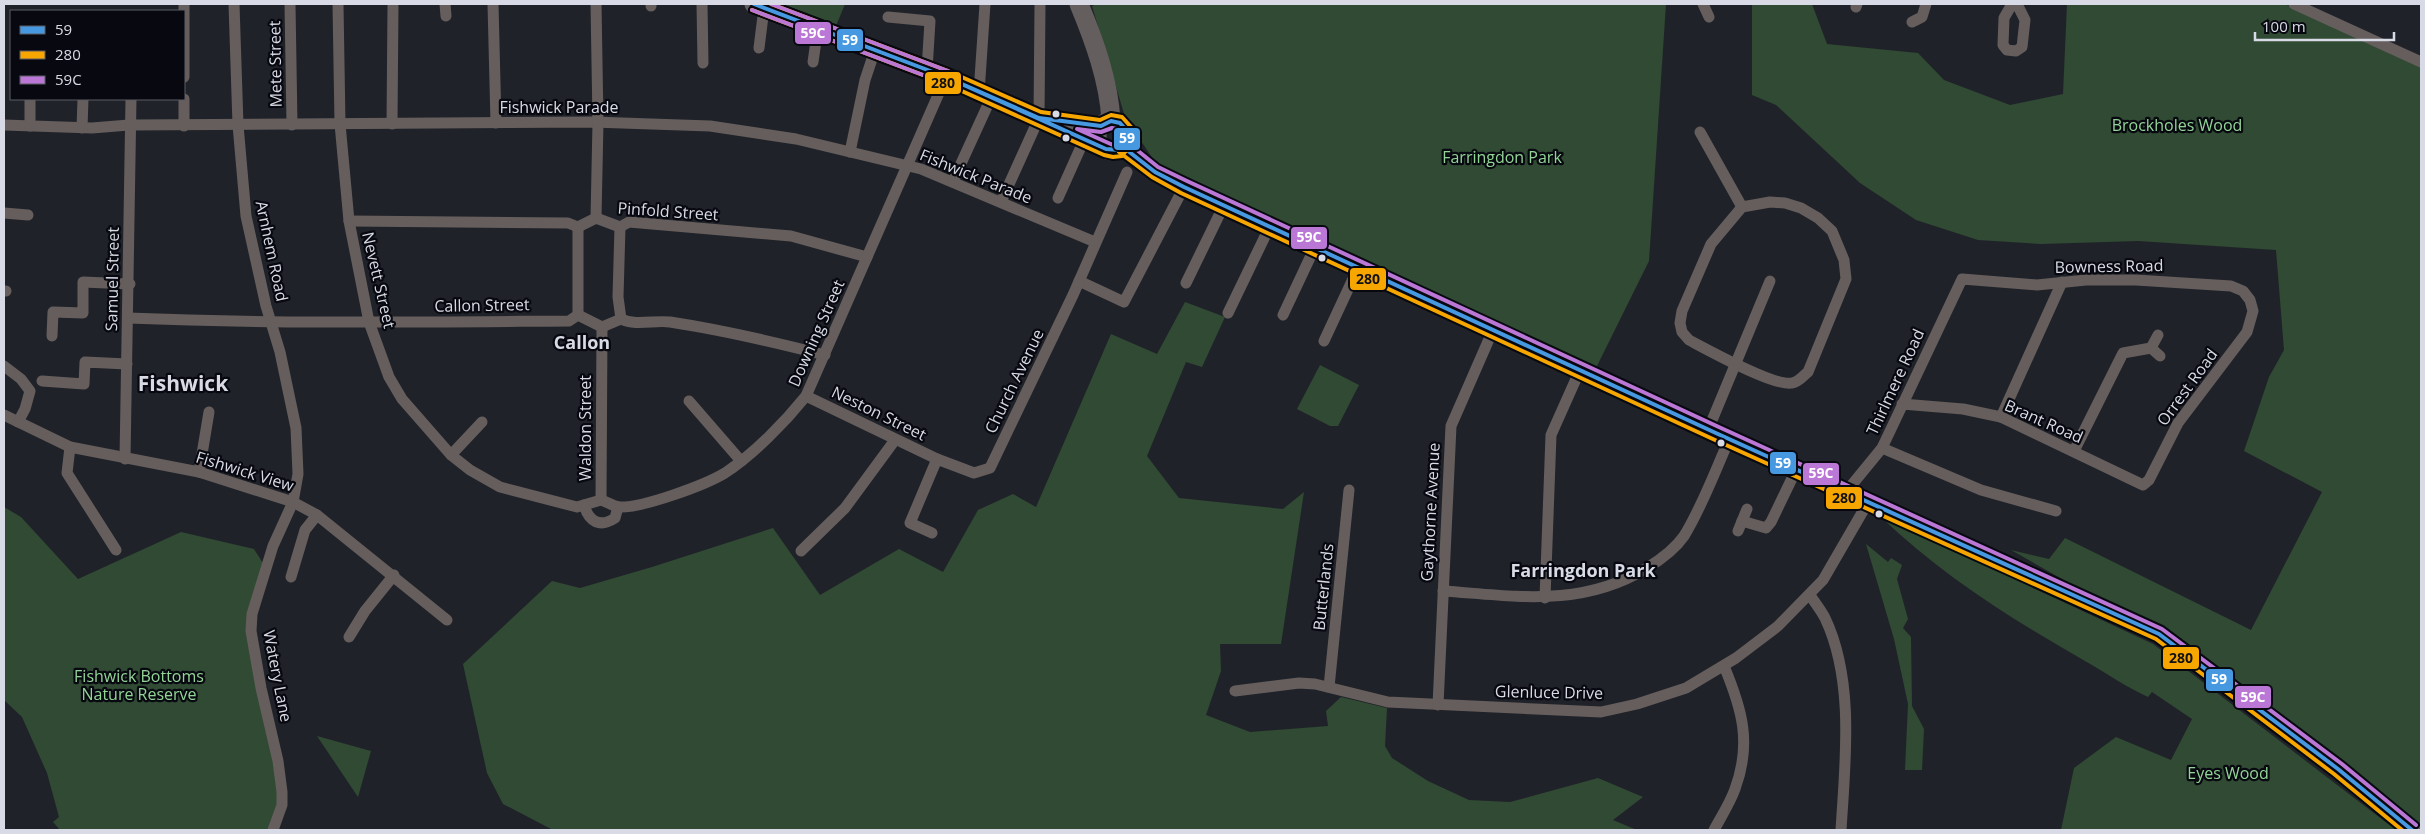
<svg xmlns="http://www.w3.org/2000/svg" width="2425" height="834" font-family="'Open Sans',sans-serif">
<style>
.green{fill:#304a33}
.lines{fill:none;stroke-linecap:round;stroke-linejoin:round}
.minor{stroke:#655e5c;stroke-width:11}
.trunk{stroke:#645e5e;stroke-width:19}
.bus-1-casing{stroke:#080910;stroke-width:8}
.bus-2-casing{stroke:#080910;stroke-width:8}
.bus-3-casing{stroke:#080910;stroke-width:8}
.bus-1{stroke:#4699e1;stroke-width:4}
.bus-2{stroke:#f7a600;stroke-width:4}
.bus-3{stroke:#ba77d6;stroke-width:4}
.bus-dot{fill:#d8dbe5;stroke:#080910;stroke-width:2}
.labels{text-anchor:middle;stroke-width:4.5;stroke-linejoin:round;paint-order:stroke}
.street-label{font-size:16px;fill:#d8dbe5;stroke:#080910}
.park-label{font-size:16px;fill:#92d496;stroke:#080910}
.neighbourhood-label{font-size:18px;font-weight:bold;fill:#d8dbe5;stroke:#080910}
.district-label{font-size:21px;font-weight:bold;fill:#d8dbe5;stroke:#080910}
.line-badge{stroke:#080910;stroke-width:2}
.badge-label{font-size:14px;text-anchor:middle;font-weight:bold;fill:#fff}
.pale-badge-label{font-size:14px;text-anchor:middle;font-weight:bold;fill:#111}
</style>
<rect width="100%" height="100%" fill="#202229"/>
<g class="green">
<path d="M773 4H845L836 26Z"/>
<path d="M1097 4H1666L1649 261 1595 370 1157 165 1125 117 1092 6Z"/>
<path d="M1752 4H1812L1827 44 1918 53 1944 80 2010 105 2063 94 2067 4H2284L2421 56V828L2159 634 2011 550 2049 559 2065 538 2251 630 2322 492 2244 451 2269 377 2284 350 2276 250 2138 241 2041 244 1978 240 1916 220 1860 183 1776 105 1752 95Z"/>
<path d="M1185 302 1225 317 1202 367 1186 362 1147 456 1179 498 1283 509 1304 492 1281 644H1220L1221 671 1206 715 1250 732 1328 726 1326 711 1341 697 1387 708 1385 746 1392 758 1428 781 1469 800 1510 802 1598 778 1643 797 1613 820 1637 830H553L503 804 487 773 463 664 552 581 580 588 652 567 773 528 820 595 899 549 943 572 978 510 1013 494 1036 507 1111 334 1157 354Z"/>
<path d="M1320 365 1359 385 1338 426H1330L1297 409Z"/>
<path d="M4 507 21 517 78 579 181 532 254 549 266 568 252 614 282 805 275 830H60L53 822 59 817 47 773 22 717 4 700Z"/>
<path d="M1881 517 1891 519 1950 549 2153 644 2396 830H2061L2074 768 2116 737 2171 760 2192 719 2152 692 2148 697C2126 687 2106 673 2085 661 2013 620 1941 575 1881 517Z"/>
<path d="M1866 544 1888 562 1891 558 1902 565 1897 579 1908 619 1903 628 1911 637 1912 706 1924 729 1922 770H1905L1908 704 1894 639Z"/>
<path d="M317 736 371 751 358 797Z"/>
</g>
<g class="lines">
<g class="minor">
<path d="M234 4 238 125 246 216 266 306 280 352 296 428 298 474 293 502 273 546 252 614 251 631 261 688 278 761 282 792V805L273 830"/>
<path d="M290 4 292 125"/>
<path d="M338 4 340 124 349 221 369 322 389 377 402 399 451 455 470 470 500 487 577 507 601 500"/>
<path d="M445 4 446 16"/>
<path d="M493 4 496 123"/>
<path d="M702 4 703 63"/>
<path d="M1703 4 1709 17"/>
<path d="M2012 4 2004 18 2003 45 2007 50 2016 51 2022 47 2025 20 2017 4"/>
<path d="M2294 4 2421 62"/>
<path d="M651 6V4"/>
<path d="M1856 7 1857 4"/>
<path d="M888 17 930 21 927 70"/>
<path d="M1912 22 1922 17 1926 4"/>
<path d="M759 48 764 8"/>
<path d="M813 62 818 27"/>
<path d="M184 77V5"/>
<path d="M979 93 985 4"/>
<path d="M392 124 393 4"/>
<path d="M4 125 92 128 129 125 593 122 710 126 796 139 921 169 1095 242"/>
<path d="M30 126V99"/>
<path d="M184 126V99"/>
<path d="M82 128 83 99"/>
<path d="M1700 132 1742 207"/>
<path d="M850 152 865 80 875 50"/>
<path d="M953 181 991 98"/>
<path d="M1058 198 1084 140"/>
<path d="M1001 202 1039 118 1040 4"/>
<path d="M1770 202 1785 203 1801 208 1818 218 1832 231 1844 260 1846 279 1808 372C1803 376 1799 382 1792 383 1775 387 1708 350 1689 340L1682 332 1680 323 1682 311 1711 244 1742 207Z"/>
<path d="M4 213 28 215"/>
<path d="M596 218 598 122 596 4"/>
<path d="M349 221 568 223 578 227 596 218 620 227"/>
<path d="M578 227V315"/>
<path d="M620 227 629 222 791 236 867 257"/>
<path d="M620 227 618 297 621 319"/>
<path d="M1079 281 1124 302 1184 187"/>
<path d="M1186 283 1224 205"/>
<path d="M4 291H6"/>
<path d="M1228 313 1270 226"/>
<path d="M578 315 602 327 621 319C636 326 654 320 670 322 723 330 774 342 825 355"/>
<path d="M1283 315 1315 247"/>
<path d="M128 318C275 324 422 322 569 321L578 315"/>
<path d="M52 336 53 312 83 313V282L130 284"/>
<path d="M1324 341 1358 268"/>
<path d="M2151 348 2160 356"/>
<path d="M4 366 21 379 30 391 25 409 18 422"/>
<path d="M42 381 84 384 85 362 127 364"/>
<path d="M806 396 937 459"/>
<path d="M689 401 741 461"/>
<path d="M4 415 70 447 199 472 293 502 317 515 447 620"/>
<path d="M2001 417 2062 282"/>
<path d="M1708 430 1770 281"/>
<path d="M70 447 67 473 116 550"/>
<path d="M1882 448 1981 490 2056 511"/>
<path d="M2074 451 2123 353 2151 348 2158 335"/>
<path d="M451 455 482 422"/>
<path d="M125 459 131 99"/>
<path d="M199 472 209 412"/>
<path d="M1846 492 1882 448 1962 279 2037 285 2086 280H2136L2231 286 2243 291 2250 300 2253 311 2247 332 2178 423 2149 480 2143 485 2001 417 1963 409 1902 404"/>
<path d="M601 500C607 502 613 506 619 507 643 508 705 485 725 473 754 454 785 422 806 396L946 77"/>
<path d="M601 500 602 327"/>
<path d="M584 505C589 522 600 528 615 518L618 507"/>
<path d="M1742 521 1766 528 1771 522 1796 470"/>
<path d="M1738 531 1747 509"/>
<path d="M932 533 910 523 937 459 974 473 990 468 1073 295 1127 172"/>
<path d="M801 551 845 508 895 440"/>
<path d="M291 577 305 530 317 515"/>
<path d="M1443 591C1516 596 1581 608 1647 568 1660 560 1675 549 1684 536 1702 507 1715 471 1729 440"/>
<path d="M1810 595C1815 603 1821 610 1825 618 1855 681 1845 763 1841 830"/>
<path d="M1545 598 1551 435 1580 370"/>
<path d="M349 637 365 611 394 575"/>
<path d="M1329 687 1349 490"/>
<path d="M1235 691 1299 683 1315 684 1388 702 1601 712 1637 704 1686 688 1736 658 1778 626 1823 580 1863 511 1865 500"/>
<path d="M1438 705 1451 426 1493 330"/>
<path d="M1714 830C1721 817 1730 803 1735 789 1752 743 1742 709 1724 666"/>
</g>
<g class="trunk">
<path d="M754 4 946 77 1102 147"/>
<path d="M1079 4C1094 40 1109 81 1111 121"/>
<path d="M1055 121 1101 126"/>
<circle cx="1112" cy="136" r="15"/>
<path d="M1123 147 1155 172 1184 187 1718 434 2159 634 2338 769 2412 830"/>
</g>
<g class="bus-1-casing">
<g id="bus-1">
<path d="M754 4 946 77"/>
<path d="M946 77 1039 118 1101 126 1111 121 1120 123 1126 130 1127 139 1119 150 1106 149Z"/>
<path d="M1123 147 1155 172 1184 187 1718 434 2159 634 2338 769 2412 830"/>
</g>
</g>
<g class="bus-2-casing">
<g id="bus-2">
<path d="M752 10 944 83 1104 155 1113 157 1122 156 1133 141 1132 128 1122 117 1111 115 1100 120 1041 112 948 71 771 4"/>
<path d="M1119 152 1152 177 1181 193 1715 440 2156 639 2334 774 2402 830"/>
</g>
</g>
<g class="bus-3-casing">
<g id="bus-3">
<path d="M771 4 948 71"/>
<path d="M752 10 944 83"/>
<path d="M1112 128 1117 129 1121 137 1113 145 1077 129 1101 132Z"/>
<path d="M1127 142 1158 167 1187 181 1721 428 2162 629 2342 764 2416 825"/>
</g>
</g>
<use href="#bus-1" class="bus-1"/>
<use href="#bus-2" class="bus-2"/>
<use href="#bus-3" class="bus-3"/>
</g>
<g class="bus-dot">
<circle cx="1056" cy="114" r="4.5"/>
<circle cx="1066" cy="138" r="4.5"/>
<circle cx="1322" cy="258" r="4.5"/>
<circle cx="1721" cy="443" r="4.5"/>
<circle cx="1879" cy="514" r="4.5"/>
</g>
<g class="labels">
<g class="street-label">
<text transform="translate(275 64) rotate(-91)" y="6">Mete Street</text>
<text x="559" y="113">Fishwick Parade</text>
<text transform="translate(976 176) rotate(22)" y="6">Fishwick Parade</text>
<text transform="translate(668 211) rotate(4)" y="6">Pinfold Street</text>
<text transform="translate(272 251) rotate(78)" y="6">Arnhem Road</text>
<text transform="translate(2109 266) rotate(-1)" y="6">Bowness Road</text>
<text transform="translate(112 279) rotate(-89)" y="6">Samuel Street</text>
<text transform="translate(379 280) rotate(77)" y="6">Nevett Street</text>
<text transform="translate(482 305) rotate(-1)" y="6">Callon Street</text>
<text transform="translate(816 333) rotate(-66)" y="6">Downing Street</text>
<text transform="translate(1014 381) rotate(-64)" y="6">Church Avenue</text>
<text transform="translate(1895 382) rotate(-65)" y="6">Thirlmere Road</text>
<text transform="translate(2187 387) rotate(-54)" y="6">Orrest Road</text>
<text transform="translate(879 413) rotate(26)" y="6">Neston Street</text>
<text transform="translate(2044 421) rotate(24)" y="6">Brant Road</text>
<text transform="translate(585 428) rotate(-90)" y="6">Waldon Street</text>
<text transform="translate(245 471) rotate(17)" y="6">Fishwick View</text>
<text transform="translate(1430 512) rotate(-87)" y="6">Gaythorne Avenue</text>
<text transform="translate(1323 587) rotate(-84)" y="6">Butterlands</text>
<text transform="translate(278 676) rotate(79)" y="6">Watery Lane</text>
<text transform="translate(1549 692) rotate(1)" y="6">Glenluce Drive</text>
</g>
<g class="park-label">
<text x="2177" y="131">Brockholes Wood</text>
<text x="1502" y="163">Farringdon Park</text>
<text x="139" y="682">Fishwick Bottoms<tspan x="139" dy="18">Nature Reserve</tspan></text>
<text x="2228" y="779">Eyes Wood</text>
</g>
<g class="neighbourhood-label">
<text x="582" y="349">Callon</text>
<text x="1583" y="577">Farringdon Park</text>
</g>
<g class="district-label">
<text x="183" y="391">Fishwick</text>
</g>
</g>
<g class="line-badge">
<rect x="794" y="21" width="38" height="24" rx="5" fill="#ba77d6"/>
<rect x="836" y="28" width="28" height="24" rx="5" fill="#4699e1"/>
<rect x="924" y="71" width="38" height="24" rx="5" fill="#f7a600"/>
<rect x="1113" y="127" width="28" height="24" rx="5" fill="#4699e1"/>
<rect x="1290" y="226" width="38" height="24" rx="5" fill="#ba77d6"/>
<rect x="1349" y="267" width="38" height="24" rx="5" fill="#f7a600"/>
<rect x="1769" y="451" width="28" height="24" rx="5" fill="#4699e1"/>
<rect x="1802" y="462" width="38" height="24" rx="5" fill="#ba77d6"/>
<rect x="1825" y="486" width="38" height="24" rx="5" fill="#f7a600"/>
<rect x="2162" y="646" width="38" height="24" rx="5" fill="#f7a600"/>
<rect x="2205" y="668" width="29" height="24" rx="5" fill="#4699e1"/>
<rect x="2234" y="685" width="38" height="24" rx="5" fill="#ba77d6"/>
</g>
<g class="badge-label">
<text x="813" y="38">59C</text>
<text x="850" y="45">59</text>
<text x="1127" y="143">59</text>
<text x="1309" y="242">59C</text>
<text x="1783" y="468">59</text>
<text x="1821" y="478">59C</text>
<text x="2219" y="684">59</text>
<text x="2253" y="702">59C</text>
</g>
<g class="pale-badge-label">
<text x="943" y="88">280</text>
<text x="1368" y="284">280</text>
<text x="1844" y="503">280</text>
<text x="2181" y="663">280</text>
</g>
<rect width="2425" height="834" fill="none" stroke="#d8dbe5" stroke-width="10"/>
<rect x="10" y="10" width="175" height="90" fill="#080910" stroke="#5b5d65"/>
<rect x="20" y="26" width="25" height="8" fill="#4699e1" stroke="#5b5d65"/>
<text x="55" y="35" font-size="15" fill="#d8dbe5">59</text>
<rect x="20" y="51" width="25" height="8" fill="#f7a600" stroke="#5b5d65"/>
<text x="55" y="60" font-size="15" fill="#d8dbe5">280</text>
<rect x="20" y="76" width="25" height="8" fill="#ba77d6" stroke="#5b5d65"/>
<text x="55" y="85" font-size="15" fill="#d8dbe5">59C</text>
<path d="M2255 32v8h139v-8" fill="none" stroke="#d8dbe5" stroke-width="2.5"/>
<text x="2262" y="32" font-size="15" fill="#d8dbe5" stroke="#080910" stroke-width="4" paint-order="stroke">100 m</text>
</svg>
